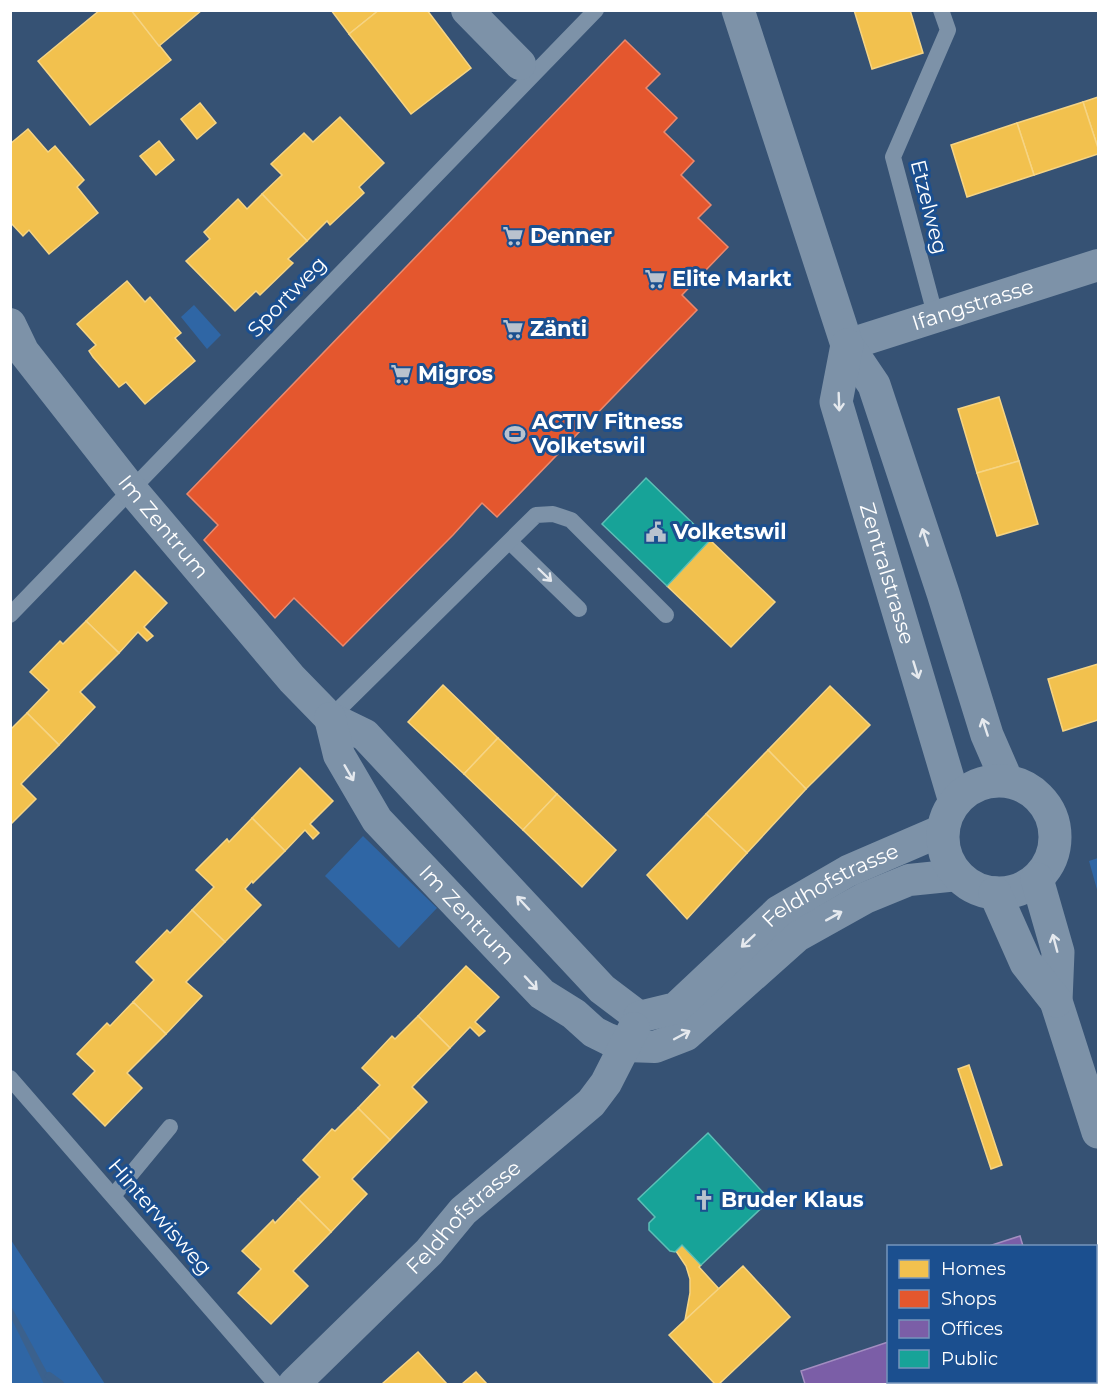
<svg xmlns="http://www.w3.org/2000/svg" width="1109" height="1395" font-family="Montserrat,sans-serif">
<style>
.green{fill:#2f66a5}
.water{fill:#3b618d}
.homes{fill:#f2c14e;stroke:#f6d483;stroke-width:1.5}
.shops{fill:#e4572e;stroke:#ec896d;stroke-width:1.5}
.offices{fill:#7b5ea7;stroke:#a38ec1;stroke-width:1.5}
.public{fill:#17a398;stroke:#5dbfb7;stroke-width:1.5}
.lines{fill:none;stroke-linecap:round;stroke-linejoin:round}
.stream{stroke:#3b618d;stroke-width:8}
.service{stroke:#7d92a8;stroke-width:16}
.minor{stroke:#7d92a8;stroke-width:32}
.tertiary{stroke:#7d92a8;stroke-width:33}
.oneway{stroke:#e5e9ee}
.labels{text-anchor:middle;stroke-width:6;stroke-linejoin:round;paint-order:stroke}
.street-label{font-size:21px;fill:#fff;stroke:#1b4f8f}
.poi-label{font-size:21px;font-weight:bold;fill:#fff;stroke:#1b4f8f;text-anchor:start}
</style>
<rect width="100%" height="100%" fill="#365274"/>
<g class="green">
<path d="M194 305 221 335 207 349 181 317Z"/>
<path d="M363 836 437 908 399 948 325 876Z"/>
<path d="M1098 858V893L1089 861Z"/>
<path d="M10 1239 11 1240 105 1384H11Z"/>
</g>
<path class="water" d="M11 1306 49 1376 54 1384H44L11 1318Z"/>
<g class="homes">
<path d="M100 10H131L171 60 90 125 38 61Z"/>
<path d="M131 10H202L159 46Z"/>
<path d="M331 10H379L349 34Z"/>
<path d="M379 10H427L471 68 411 114 349 34Z"/>
<path d="M854 10H910L923 53 872 69Z"/>
<path d="M1098 97V148L1083 102Z"/>
<path d="M1083 102 1098 148V154L1034 175 1017 123Z"/>
<path d="M200 103 216 123 197 139 181 119Z"/>
<path d="M340 117 384 163 359 187 364 193 330 225 327 221 307 241 262 194 282 175 271 164 304 133 313 142Z"/>
<path d="M1017 123 1034 175 967 197 951 145Z"/>
<path d="M28 129 48 152 55 146 84 180 77 187 98 213 49 254 29 230 23 236 10 222V144Z"/>
<path d="M159 141 174 160 156 175 140 156Z"/>
<path d="M262 194 307 241 288 259 293 263 260 295 256 291 235 311 186 261 210 239 204 232 238 199 247 209Z"/>
<path d="M127 281 145 302 150 297 181 333 175 338 195 361 145 404 126 382 119 387 93 357 89 351 96 345 77 324Z"/>
<path d="M999 397 1019 461 977 473 958 409Z"/>
<path d="M1019 461 1038 524 997 536 977 473Z"/>
<path d="M710 540 775 602 731 647 667 586Z"/>
<path d="M135 571 167 603 144 627 153 636 147 641 138 632 119 653 86 621Z"/>
<path d="M86 621 119 653 80 692 95 707 59 745 27 713 49 690 30 672 60 641 63 644Z"/>
<path d="M1098 664V720L1063 731 1048 679Z"/>
<path d="M443 685 498 738 464 774 408 722Z"/>
<path d="M830 686 870 725 806 789 768 750Z"/>
<path d="M27 713 59 745 21 784 36 799 10 825V730Z"/>
<path d="M498 738 557 794 523 830 464 774Z"/>
<path d="M768 750 806 789 747 853 706 814Z"/>
<path d="M300 768 333 801 310 824 319 833 313 839 305 830 285 851 252 818Z"/>
<path d="M557 794 616 850 582 887 523 830Z"/>
<path d="M706 814 747 853 687 919 647 875Z"/>
<path d="M252 818 285 851 253 883 252 881 245 889 261 905 225 942 192 910 214 887 196 870 227 839 229 842Z"/>
<path d="M192 910 225 942 186 982 202 996 166 1034 133 1002 154 980 136 962 167 930 170 933Z"/>
<path d="M466 966 499 997 475 1022 485 1031 479 1036 470 1027 450 1048 418 1016Z"/>
<path d="M133 1002 166 1034 127 1073 142 1088 105 1126 73 1094 95 1071 77 1054 107 1023 110 1026Z"/>
<path d="M418 1016 450 1048 412 1087 427 1102 390 1140 358 1108 380 1085 362 1068 392 1036 395 1039Z"/>
<path d="M969 1065 1002 1165 991 1169 958 1069Z"/>
<path d="M358 1108 390 1140 352 1179 367 1194 331 1232 298 1199 320 1177 303 1160 332 1129 335 1131Z"/>
<path d="M298 1199 331 1232 293 1271 308 1286 271 1324 238 1293 261 1269 242 1251 273 1220 275 1223Z"/>
<path d="M682 1245 701 1265 699 1267 719 1289 685 1320 690 1293V1279L686 1266 676 1251Z"/>
<path d="M743 1266 790 1317 719 1384H715L669 1335Z"/>
<path d="M418 1352 447 1384H382Z"/>
<path d="M476 1372 487 1384H462Z"/>
</g>
<path class="shops" d="M625 40 660 74 646 88 677 118 664 132 694 161 681 175 711 205 698 218 728 247 682 295 697 310 497 517 482 503 453 535 343 646 294 598 275 618 204 540 218 525 187 494Z"/>
<g class="offices">
<path d="M1020 1236 1023 1246H989Z"/>
<path d="M888 1342V1382H1067L1068 1384H805L801 1371Z"/>
</g>
<g class="public">
<path d="M646 478 710 540 667 586 602 524Z"/>
<path d="M708 1133 770 1200 701 1265 682 1245 675 1252 670 1251 649 1230V1223L655 1217 638 1199Z"/>
</g>
<g class="lines">
<path class="stream" d="M49 1376 60 1384"/>
<g class="service">
<path d="M936 318 893 157 948 30 941 10"/>
<path d="M510 542 579 609"/>
<path d="M10 615 596 10"/>
<path d="M330 718 536 515 553 514 571 520 666 615"/>
<path d="M10 1078 276 1384"/>
<path d="M113 1196 170 1127"/>
</g>
<g class="minor">
<path d="M467 10 520 64"/>
<path id="s1" d="M10 324 23 351 132 490 292 679 330 718 365 735 602 989 639 1017"/>
<path id="s2" d="M847 345 1098 265"/>
<path id="s3" d="M330 718 339 755 377 820 542 994 574 1014 594 1032 608 1039 626 1046 655 1047 686 1035 797 936 865 898 909 880 958 875"/>
<path id="s4" d="M639 1017 676 1008 779 911 848 871 943 830"/>
<path id="s5" d="M294 1384 429 1252 463 1211 591 1103 606 1083 634 1028"/>
</g>
<g class="tertiary">
<path d="M738 10 847 345 874 385 943 593 987 735 1007 781"/>
<path id="s6" d="M847 345 836 402 955 802"/>
<circle cx="999" cy="837" r="56"/>
<path d="M1037 879 1058 952 1056 1001 1098 1132"/>
<path d="M995 893 1026 963 1056 1001"/>
</g>
</g>
<defs><path id="oneway-shaft" d="M-6 0H5M1.5-3L5.5 0L1.5 3" fill="none" stroke-width="1.6" stroke-linecap="round" stroke-linejoin="round" transform="scale(1.5)"/></defs>
<g class="oneway">
<use href="#oneway-shaft" transform="translate(839 402) rotate(88)"/>
<use href="#oneway-shaft" transform="translate(925 537) rotate(-108)"/>
<use href="#oneway-shaft" transform="translate(545 575) rotate(44)"/>
<use href="#oneway-shaft" transform="translate(916 670) rotate(73)"/>
<use href="#oneway-shaft" transform="translate(985 727) rotate(-108)"/>
<use href="#oneway-shaft" transform="translate(349 773) rotate(60)"/>
<use href="#oneway-shaft" transform="translate(523 903) rotate(-133)"/>
<use href="#oneway-shaft" transform="translate(834 916) rotate(-29)"/>
<use href="#oneway-shaft" transform="translate(748 941) rotate(137)"/>
<use href="#oneway-shaft" transform="translate(1055 943) rotate(-105)"/>
<use href="#oneway-shaft" transform="translate(531 983) rotate(47)"/>
<use href="#oneway-shaft" transform="translate(682 1035) rotate(-28)"/>
</g>
<defs>
<g id="supermarket-bare" transform="scale(1.62)"><path d="M-6-5.5h2.5l.6 2H6L4.5 2H-2.5L-4.4-4H-6ZM-1.5 3.2a1.3 1.3 0 1 0 .1 0ZM3 3.2a1.3 1.3 0 1 0 .1 0Z" fill="#b9c2ce" stroke="#1b4f8f" stroke-width="2.5" paint-order="stroke"/></g>
<g id="stadium-bare" transform="scale(1.62)"><path d="M0-5a6.5 5 0 1 0 0 10a6.5 5 0 1 0 0-10ZM-3.5-1.8h7v3.6h-7Z" fill="#b9c2ce" stroke="#1b4f8f" stroke-width="2.5" paint-order="stroke"/></g>
<g id="civic-bare" transform="scale(1.62)"><path d="M-.6-6.5H3V-4.5H.6V-3L4-1V1h2V6H-6V1h2V-1L-.6-3ZM-1.2 2.5V6h2.4V2.5Z" fill="#b9c2ce" stroke="#1b4f8f" stroke-width="2.5" paint-order="stroke"/></g>
<g id="church-bare" transform="scale(1.62)"><path d="M-1.2-6h2.4v3.5h3.3v2.4h-3.3V6h-2.4V-.1h-3.3v-2.4h3.3Z" fill="#b9c2ce" stroke="#1b4f8f" stroke-width="2.5" paint-order="stroke"/></g>
</defs>
<g fill-rule="evenodd">
<use href="#supermarket-bare" x="513" y="236"/>
<use href="#supermarket-bare" x="655" y="279"/>
<use href="#supermarket-bare" x="513" y="329"/>
<use href="#supermarket-bare" x="401" y="374"/>
<use href="#stadium-bare" x="515" y="434"/>
<use href="#civic-bare" x="656" y="532"/>
<use href="#church-bare" x="704" y="1200"/>
</g>
<g class="labels">
<g class="street-label">
<text transform="translate(929 207) rotate(76)" y="7">Etzelweg</text>
<text transform="translate(287 297) rotate(-46)" y="7">Sportweg</text>
<text dy="7" stroke="none"><textPath href="#s2" startOffset="132">Ifangstrasse</textPath></text>
<text dy="7" stroke="none"><textPath href="#s1" startOffset="255">Im Zentrum</textPath></text>
<text dy="7" stroke="none"><textPath href="#s6" startOffset="237">Zentralstrasse</textPath></text>
<text dy="7" stroke="none"><textPath href="#s4" startOffset="237">Feldhofstrasse</textPath></text>
<text dy="7" stroke="none"><textPath href="#s3" startOffset="244">Im Zentrum</textPath></text>
<text transform="translate(160 1217) rotate(49)" y="7">Hinterwisweg</text>
<text dy="7" stroke="none"><textPath href="#s5" startOffset="238">Feldhofstrasse</textPath></text>
</g>
<g class="poi-label">
<text x="530" y="243">Denner</text>
<text x="672" y="286">Elite Markt</text>
<text x="530" y="336">Zänti</text>
<text x="418" y="381">Migros</text>
<text x="532" y="429">ACTIV Fitness<tspan x="532" dy="24">Volketswil</tspan></text>
<text x="673" y="539">Volketswil</text>
<text x="721" y="1207">Bruder Klaus</text>
</g>
</g>
<rect width="1109" height="1395" fill="none" stroke="#ffffff" stroke-width="24"/>
<rect x="887" y="1245" width="210" height="138" fill="#1b4f8f" stroke="#7695bc" stroke-width="1.5"/>
<rect x="899" y="1260" width="30" height="18" fill="#f2c14e" stroke="#7695bc" stroke-width="1.5"/>
<text x="941" y="1275" font-size="18" fill="#ffffff">Homes</text>
<rect x="899" y="1290" width="30" height="18" fill="#e4572e" stroke="#7695bc" stroke-width="1.5"/>
<text x="941" y="1305" font-size="18" fill="#ffffff">Shops</text>
<rect x="899" y="1320" width="30" height="18" fill="#7b5ea7" stroke="#7695bc" stroke-width="1.5"/>
<text x="941" y="1335" font-size="18" fill="#ffffff">Offices</text>
<rect x="899" y="1350" width="30" height="18" fill="#17a398" stroke="#7695bc" stroke-width="1.5"/>
<text x="941" y="1365" font-size="18" fill="#ffffff">Public</text>
</svg>
